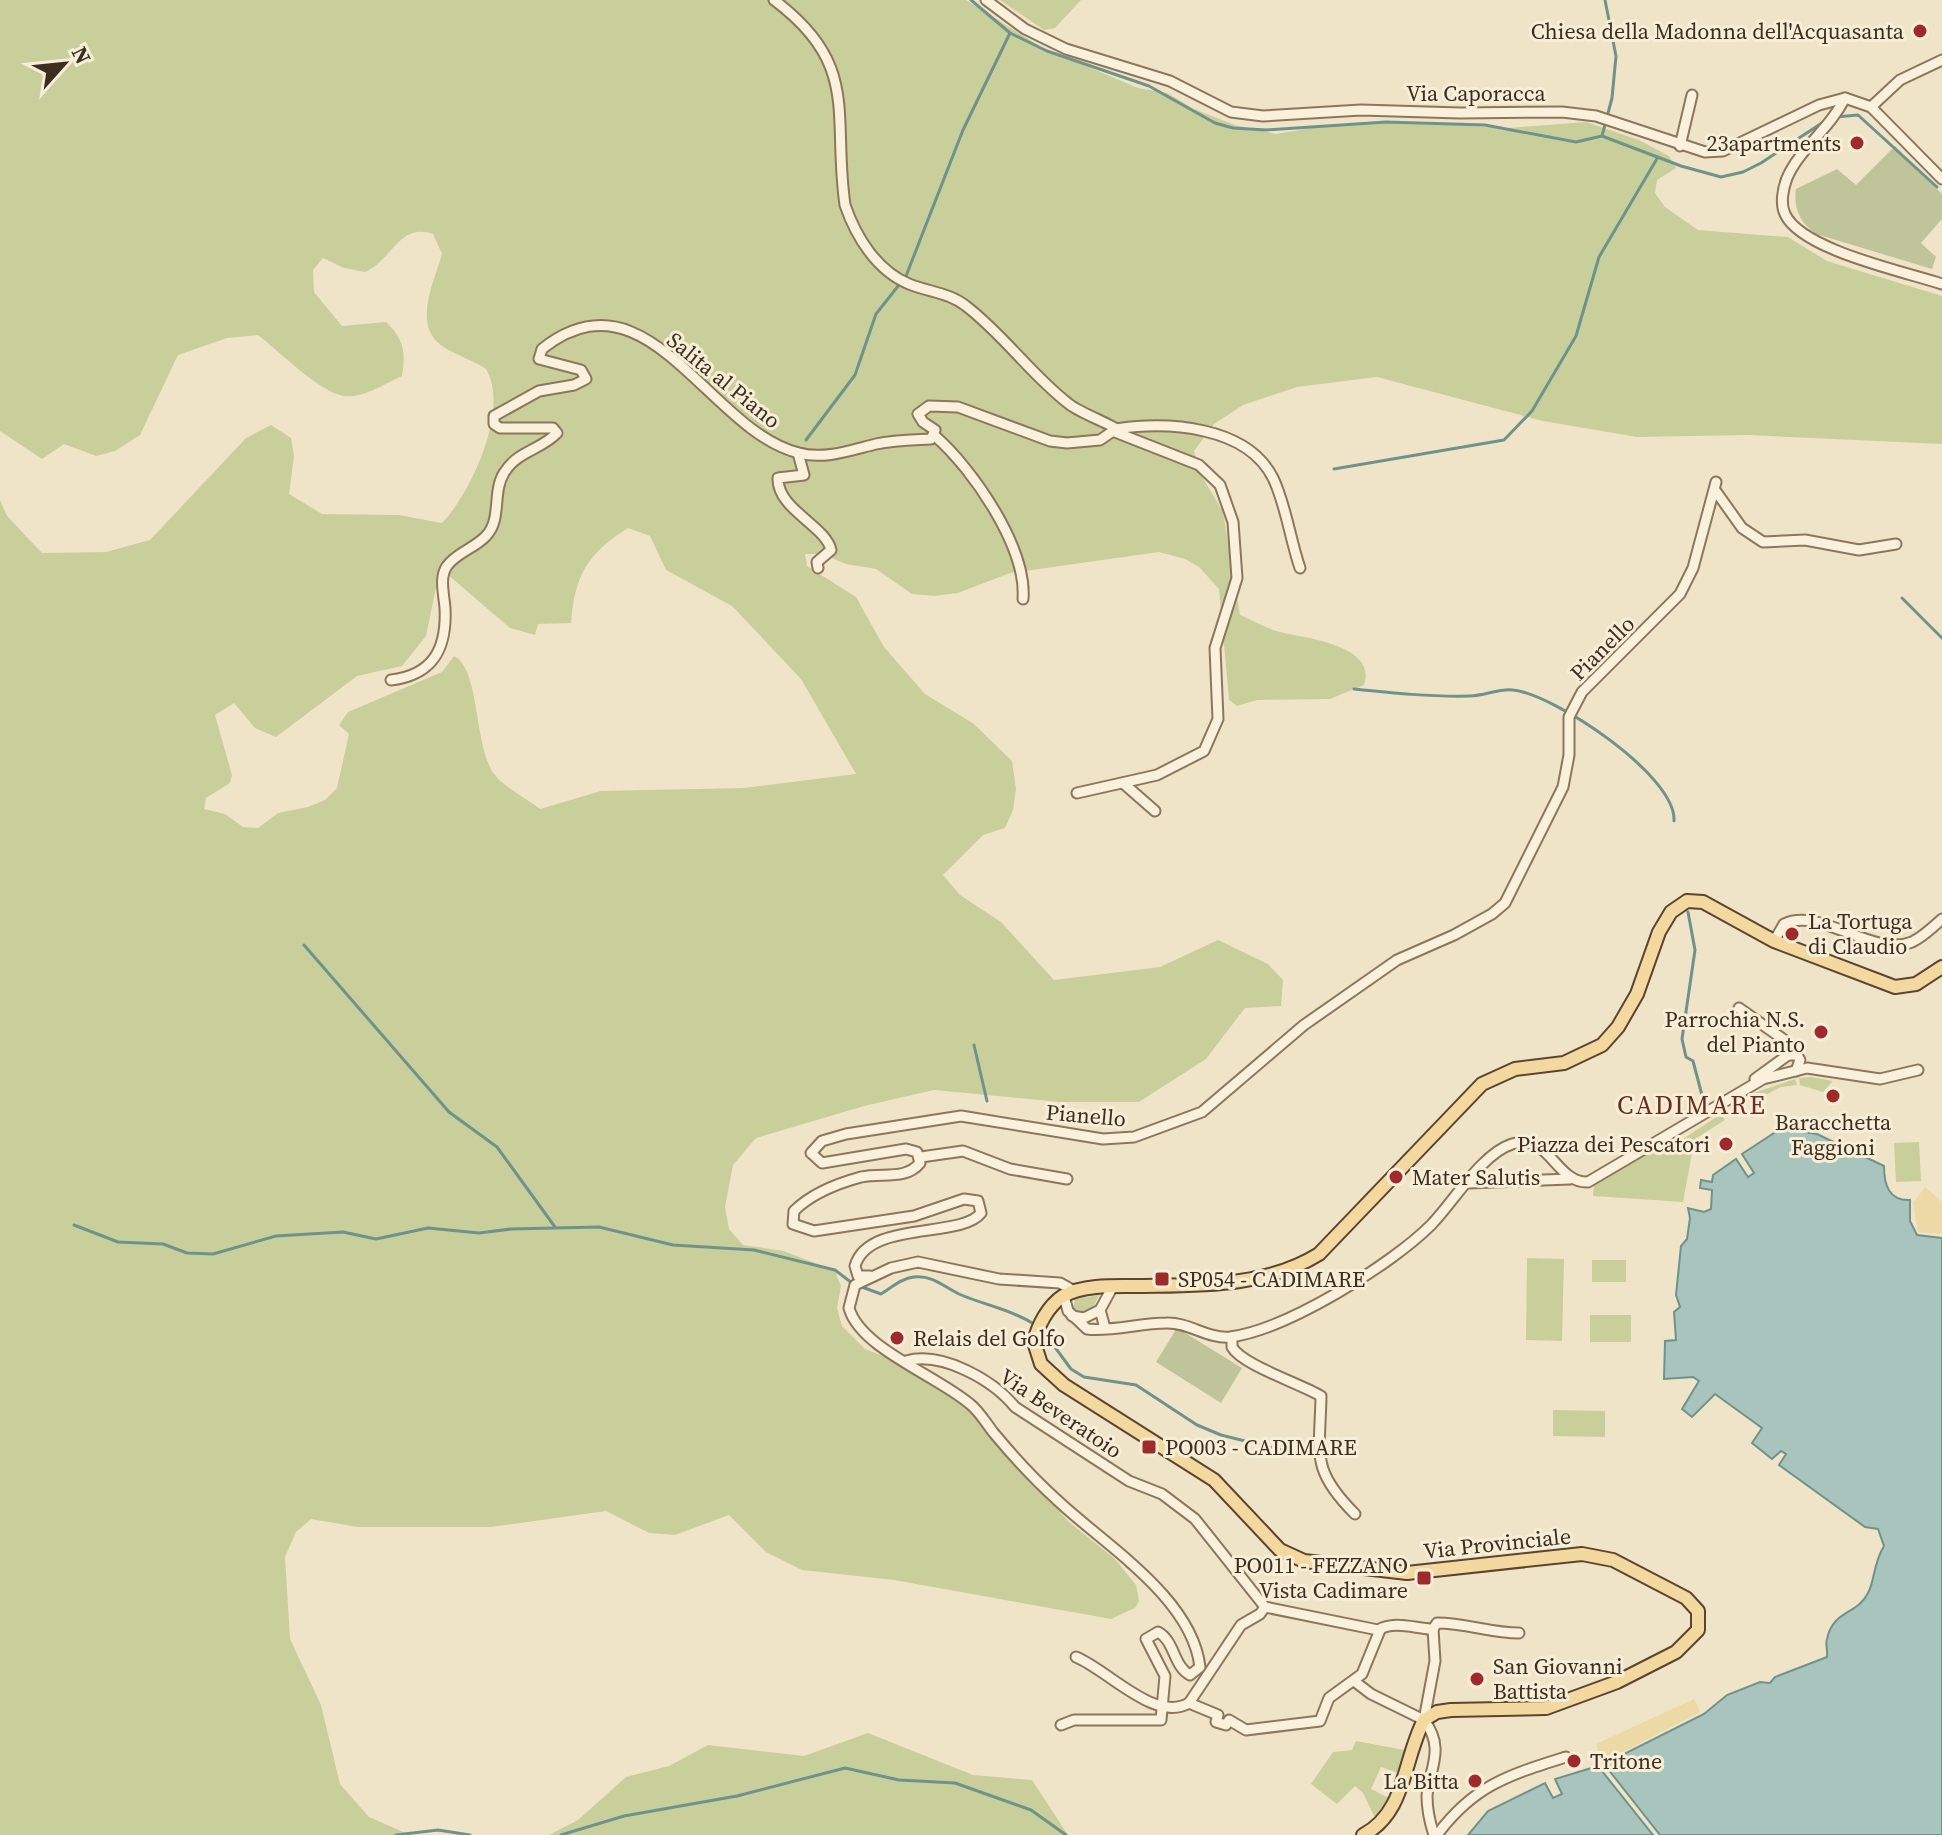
<svg xmlns="http://www.w3.org/2000/svg" width="1942" height="1835" font-family="'Source Serif 4',serif">
<style>
.green{fill:#c9cf9b;fill-rule:evenodd}
.sand{fill:#ecd9a5}
.cemetery{fill:#bfc49a}
.water{fill:#a9c4bc;stroke:#6f938a;stroke-width:2}
.lines{fill:none;stroke-linecap:round;stroke-linejoin:round}
.stream{stroke:#6f938a;stroke-width:3}
.minor-casing{stroke:#8d765c;stroke-width:13}
.major-casing{stroke:#5b4430;stroke-width:16}
.minor{stroke:#faf1dc;stroke-width:9}
.major{stroke:#f3d9a0;stroke-width:12}
.poi-dot{fill:#9e2a2b;stroke:#f7eed8;stroke-width:3}
.labels{text-anchor:middle;stroke-width:6;stroke-linejoin:round;paint-order:stroke}
.poi-label{font-size:22px;fill:#3d2e20;stroke:#f7eed8;text-anchor:start}
.street-label{font-size:22px;fill:#3d2e20;stroke:#f7eed8}
.quarter-label{font-size:26px;letter-spacing:2px;fill:#6b2e1e;stroke:#f7eed8}
</style>
<rect width="100%" height="100%" fill="#f0e4c8"/>
<g class="green">
<path d="M0 0H966L1041 47 1138 88 1167 93 1194 109 1235 125 1276 134 1330 125 1397 122 1508 128 1586 122 1639 140 1669 156 1676 168 1657 180 1655 193 1665 207 1698 230 1788 237 1827 261 1942 296V444L1748 435 1637 437 1543 421 1377 377 1297 387 1243 405 1214 424 1194 451 1200 473 1223 512 1240 615C1252 620 1264 627 1276 631 1300 638 1378 643 1364 685L1330 699 1257 700 1237 706 1229 700 1219 589 1199 567 1185 559 1159 552 1010 573 958 593 934 596 912 594 876 569 846 564 822 554H805L807 566 856 597 884 647 925 694 974 724 1012 761 1016 789 1013 810 1005 828 983 835 943 875 960 895 1001 922 1054 980 1160 967 1218 940 1268 964 1283 980 1281 1006 1245 1008 1206 1059 1139 1102H1059L934 1090 864 1106 756 1138 733 1165 725 1207 729 1229 743 1245 784 1251 835 1271 841 1286 837 1308 842 1326 865 1349 893 1360 966 1408 1069 1522 1115 1559 1136 1585 1139 1601 1135 1608 1111 1619 894 1580 802 1570 766 1552 729 1515 675 1535 649 1533 606 1511 491 1527H358L311 1519 296 1532 285 1557 290 1639 321 1705 340 1784 369 1817 410 1835H0V500L7 516 42 553 106 552 150 540 246 438 271 425 291 438 294 456 289 494 322 514 399 515 442 523C471 493 510 409 486 369 473 360 457 356 442 346 412 325 434 282 442 254L433 234C399 222 392 261 365 272L344 268 323 258 313 270 314 292 342 326 386 322C404 339 406 353 402 376 386 383 362 399 344 396 319 392 279 351 258 335L227 338 178 355 140 435 115 451 96 456 64 444 42 459 0 431ZM628 528 650 536 666 570 732 606 801 679 856 774 743 788 601 791 540 809C526 798 504 787 494 774 474 747 480 668 454 656L442 672 348 712 339 725 349 734 337 788 325 800 308 807 278 813 258 828 243 827 225 814 204 809 206 798 230 783 232 775 215 715 234 703 255 728 276 737 357 676 402 666 426 636 440 568 510 628 535 635 538 624 571 623C575 575 587 554 628 528Z"/>
<path d="M1000 0H1081L1055 28 1044 30Z"/>
<path d="M1811 1077 1833 1081 1823 1092 1800 1085 1799 1078Z"/>
<path d="M1795 1079 1797 1085 1781 1087 1752 1102 1745 1096Z"/>
<path d="M1721 1114 1725 1120 1687 1144 1683 1139Z"/>
<path d="M1676 1137 1692 1153 1683 1202 1593 1196 1594 1185Z"/>
<path d="M1919 1142 1921 1181 1896 1182 1894 1143Z"/>
<path d="M1527 1258 1564 1259 1562 1341 1526 1340Z"/>
<rect x="1592" y="1260" width="34" height="22"/>
<path d="M1099 1295 1092 1310 1085 1314 1073 1308 1075 1299Z"/>
<rect x="1590" y="1315" width="41" height="27"/>
<path d="M1553 1410 1605 1411V1437L1553 1436Z"/>
<path d="M868 1733 973 1775 1032 1780 1068 1835H549L578 1820 626 1777 669 1766 708 1745 804 1756Z"/>
<path d="M1356 1741 1405 1750 1398 1773 1381 1767 1371 1789 1391 1799 1376 1820 1363 1793 1355 1786 1337 1804 1311 1784 1333 1752 1352 1750Z"/>
</g>
<g class="sand">
<path d="M1925 1187 1942 1202V1234L1918 1232 1913 1203Z"/>
<path d="M1694 1699 1700 1712 1602 1763 1596 1744Z"/>
</g>
<g class="cemetery">
<path d="M1895 146 1942 194V219L1921 243 1936 257 1932 269 1816 234C1800 223 1793 208 1796 189L1837 169 1856 185Z"/>
<path d="M1177 1328 1242 1368 1221 1403 1156 1362Z"/>
</g>
<g class="water">
<path d="M1781 1120 1791 1121 1789 1130 1817 1134 1884 1166C1884 1185 1889 1201 1910 1200V1221L1917 1235 1942 1238V1835H1660L1604 1764 1704 1714 1727 1695 1760 1682 1770 1683 1775 1677 1827 1657C1828 1650 1825 1644 1827 1639 1833 1610 1857 1615 1868 1593 1875 1580 1873 1564 1884 1546L1878 1529 1865 1527 1779 1465 1786 1454 1781 1451 1772 1459 1752 1443 1762 1428 1715 1394 1692 1417 1682 1409 1699 1381 1693 1377 1664 1379 1665 1341 1676 1340 1674 1312 1680 1307 1676 1295 1681 1246 1687 1239 1690 1218 1688 1208 1704 1212 1711 1209 1712 1190 1700 1188 1701 1180 1712 1182 1713 1175 1736 1159 1748 1177 1754 1173 1742 1154 1780 1129Z"/>
<path d="M1598 1766 1653 1835H1468L1488 1811 1545 1783 1553 1798 1562 1794 1555 1779Z"/>
</g>
<g class="lines">
<g class="stream">
<path d="M971 0 1010 33 1047 51 1149 86 1215 123 1233 128 1266 130 1386 122 1485 125 1576 142 1602 136 1681 166 1721 177 1743 172 1761 163 1825 121"/>
<path d="M1836 117 1858 115 1937 187"/>
<path d="M1602 136 1612 98 1616 56 1605 0"/>
<path d="M806 440 855 375 876 314 906 276 963 130 1010 33"/>
<path d="M1334 469 1504 440 1532 411 1576 336 1599 257 1658 157"/>
<path d="M1902 598 1942 638"/>
<path d="M1354 689C1392 693 1431 697 1470 696 1484 696 1500 688 1513 690 1554 694 1677 776 1674 821"/>
<path d="M1688 912 1695 950 1682 1039 1686 1057 1693 1061 1703 1099"/>
<path d="M304 945 449 1112 497 1147 555 1227"/>
<path d="M974 1045 987 1101"/>
<path d="M74 1225 118 1242 163 1244 187 1253 213 1254 276 1236 343 1232 376 1239 428 1228 479 1233 511 1229 599 1227 673 1245 754 1250 835 1270 852 1283"/>
<path d="M859 1286 881 1294C891 1288 902 1278 914 1277 933 1275 944 1287 959 1294 984 1305 1010 1309 1034 1324"/>
<path d="M1043 1331 1071 1369 1084 1377 1136 1385 1197 1425 1221 1435 1285 1451 1315 1445"/>
<path d="M396 1835 438 1830 470 1835"/>
<path d="M561 1835 624 1816 737 1796 845 1768 899 1780 955 1783 1031 1810 1066 1835"/>
</g>
<g class="minor-casing">
<g id="minor">
<path d="M774 0C861 65 832 114 845 205 856 237 877 271 909 284 929 292 950 293 966 306 1004 335 1032 376 1069 404 1080 413 1113 425 1116 429"/>
<path d="M986 0 1025 29 1066 49 1170 81 1231 112 1263 116 1361 110 1460 113 1562 112 1596 116 1705 152 1723 151 1819 105 1845 98 1871 107 1942 179"/>
<path d="M1845 98C1829 130 1800 148 1787 178 1783 188 1780 204 1785 214 1801 250 1906 272 1942 284"/>
<path d="M1871 107 1900 80 1942 60"/>
<path d="M1680 146 1692 95"/>
<path d="M1116 429C1168 421 1247 426 1273 478 1286 505 1290 539 1300 568"/>
<path d="M935 436C973 469 1027 548 1023 599"/>
<path d="M798 453 804 475 778 478C777 509 826 526 831 550L817 562 818 568"/>
<path d="M1715 490 1742 528 1763 542 1805 540 1859 550 1896 544"/>
<path d="M391 680C433 675 447 649 445 608 444 595 439 577 447 566 456 553 475 548 486 536 502 520 492 492 504 473 517 451 541 450 557 433L553 428H500L494 424V416L539 391 574 385 586 379 581 370 539 359 542 349C648 265 708 431 799 453 825 460 851 450 876 444 895 440 912 440 931 439L935 430 923 422 918 414 929 406 958 407 1050 441 1067 443 1100 440 1116 429"/>
<path d="M1123 783 1155 811"/>
<path d="M1077 793 1157 775 1204 751 1218 719 1215 648 1237 578 1233 522 1220 485 1199 465 1115 432"/>
<path d="M1774 941 1784 924C1820 906 1873 958 1912 942 1923 937 1933 927 1942 919"/>
<path d="M1739 1008 1783 1039 1790 1050 1788 1055"/>
<path d="M1788 1055H1797L1800 1060 1796 1071"/>
<path d="M1755 1079 1788 1055"/>
<path d="M921 1157 963 1151 1010 1169 1067 1179"/>
<path d="M1469 1183 1570 1179"/>
<path d="M870 1276H858L855 1266C868 1220 961 1239 981 1213L978 1201 964 1199 914 1216 814 1231 793 1224 794 1211C811 1194 839 1183 861 1177 882 1172 905 1181 920 1163L917 1152 906 1149 822 1163 811 1153 822 1141 846 1134 961 1116 1103 1139 1134 1137 1202 1112 1304 1025 1397 960 1454 935 1492 914 1505 903 1563 787 1569 755V717L1582 692 1680 594 1693 568 1716 482"/>
<path d="M1064 1296 1068 1311 1087 1329C1109 1332 1142 1323 1166 1323 1189 1322 1207 1339 1230 1337 1286 1330 1391 1265 1431 1225 1453 1203 1481 1154 1512 1144 1550 1132 1555 1183 1588 1182L1763 1079 1807 1068 1880 1079 1918 1070"/>
<path d="M1072 1316 1084 1318 1100 1310"/>
<path d="M1105 1328 1100 1310 1113 1286"/>
<path d="M1232 1337V1347C1242 1365 1299 1383 1321 1396 1320 1454 1310 1469 1355 1514"/>
<path d="M906 1361C942 1351 993 1380 1015 1407L1129 1481 1162 1494 1195 1519 1265 1607 1378 1630C1395 1620 1416 1629 1433 1629L1437 1623C1466 1623 1491 1633 1519 1633"/>
<path d="M1076 1657C1108 1670 1155 1723 1189 1703"/>
<path d="M1354 1681 1371 1694 1424 1720"/>
<path d="M1189 1703 1218 1715 1216 1722 1226 1725 1229 1720 1246 1730 1320 1721 1329 1698 1362 1674 1380 1630"/>
<path d="M1189 1703 1241 1625 1260 1614 1265 1607"/>
<path d="M1424 1720C1446 1749 1429 1769 1427 1796 1427 1808 1430 1823 1434 1835"/>
<path d="M1424 1720 1435 1661 1433 1629"/>
<path d="M1061 1725 1074 1720H1161L1165 1676 1146 1639 1158 1632C1175 1641 1173 1666 1190 1675L1200 1667C1192 1597 1103 1544 1056 1499 1034 1479 1012 1455 993 1432 986 1423 979 1411 970 1404 936 1375 860 1348 849 1308L855 1285 891 1268 918 1262 999 1279 1060 1283 1074 1291"/>
<path d="M1437 1835C1474 1785 1509 1775 1566 1757"/>
</g>
</g>
<g class="major-casing">
<path id="major" d="M1363 1835C1406 1813 1403 1760 1424 1720L1437 1712 1451 1710 1546 1708 1617 1682 1676 1652 1698 1630V1611L1686 1598 1613 1560 1582 1554 1407 1573 1304 1561 1280 1550 1214 1480 1064 1385 1041 1364 1034 1342C1038 1325 1048 1306 1063 1296 1084 1284 1117 1286 1141 1286 1201 1285 1266 1287 1319 1254L1482 1084 1515 1069 1564 1063 1602 1045 1618 1027 1637 994 1659 932 1671 912 1687 901 1703 902 1774 941 1895 987 1916 984 1942 967"/>
</g>
<use href="#minor" class="minor"/>
<use href="#major" class="major"/>
</g>
<g class="poi-dot">
<circle cx="1920" cy="31" r="8"/>
<circle cx="1857" cy="143" r="8"/>
<circle cx="1792" cy="934" r="8"/>
<circle cx="1821" cy="1032" r="8"/>
<circle cx="1833" cy="1096" r="8"/>
<circle cx="1726" cy="1144" r="8"/>
<circle cx="1396" cy="1177" r="8"/>
<rect x="1154" y="1271" width="16" height="16" rx="4"/>
<circle cx="897" cy="1338" r="8"/>
<rect x="1141" y="1439" width="16" height="16" rx="4"/>
<rect x="1416" y="1570" width="16" height="16" rx="4"/>
<circle cx="1477" cy="1679" r="8"/>
<circle cx="1574" cy="1761" r="8"/>
<circle cx="1475" cy="1781" r="8"/>
</g>
<g class="labels">
<g class="poi-label">
<text x="1904" y="39" text-anchor="end">Chiesa della Madonna dell'Acquasanta</text>
<text x="1841" y="151" text-anchor="end">23apartments</text>
<text x="1808" y="929">La Tortuga<tspan x="1808" dy="25">di Claudio</tspan></text>
<text x="1805" y="1027" text-anchor="end">Parrochia N.S.<tspan x="1805" dy="25">del Pianto</tspan></text>
<text x="1833" y="1130" text-anchor="middle">Baracchetta<tspan x="1833" dy="25">Faggioni</tspan></text>
<text x="1710" y="1152" text-anchor="end">Piazza dei Pescatori</text>
<text x="1412" y="1185">Mater Salutis</text>
<text x="1178" y="1287">SP054 - CADIMARE</text>
<text x="913" y="1346">Relais del Golfo</text>
<text x="1165" y="1455">PO003 - CADIMARE</text>
<text x="1408" y="1573" text-anchor="end">PO011 - FEZZANO<tspan x="1408" dy="25">Vista Cadimare</tspan></text>
<text x="1493" y="1674">San Giovanni<tspan x="1493" dy="25">Battista</tspan></text>
<text x="1590" y="1769">Tritone</text>
<text x="1459" y="1789" text-anchor="end">La Bitta</text>
</g>
<g class="street-label">
<text x="1476" y="101">Via Caporacca</text>
<text transform="translate(724 380) rotate(39)" y="8">Salita al Piano</text>
<text transform="translate(1602 648) rotate(-45)" y="8">Pianello</text>
<text transform="translate(1086 1115) rotate(5)" y="8">Pianello</text>
<text transform="translate(1061 1413) rotate(34)" y="8">Via Beveratoio</text>
<text transform="translate(1497 1543) rotate(-6)" y="8">Via Provinciale</text>
</g>
<g class="quarter-label">
<text x="1692" y="1114">CADIMARE</text>
</g>
</g>
<g transform="translate(64 64) rotate(63)" stroke="#f7eed8" stroke-width="6" paint-order="stroke">
<path d="M0-6L14 30L0 20L-14 30Z" fill="#3d2e20"/>
<text y="-12" font-size="22" font-weight="bold" text-anchor="middle" fill="#3d2e20">N</text>
</g>
</svg>
